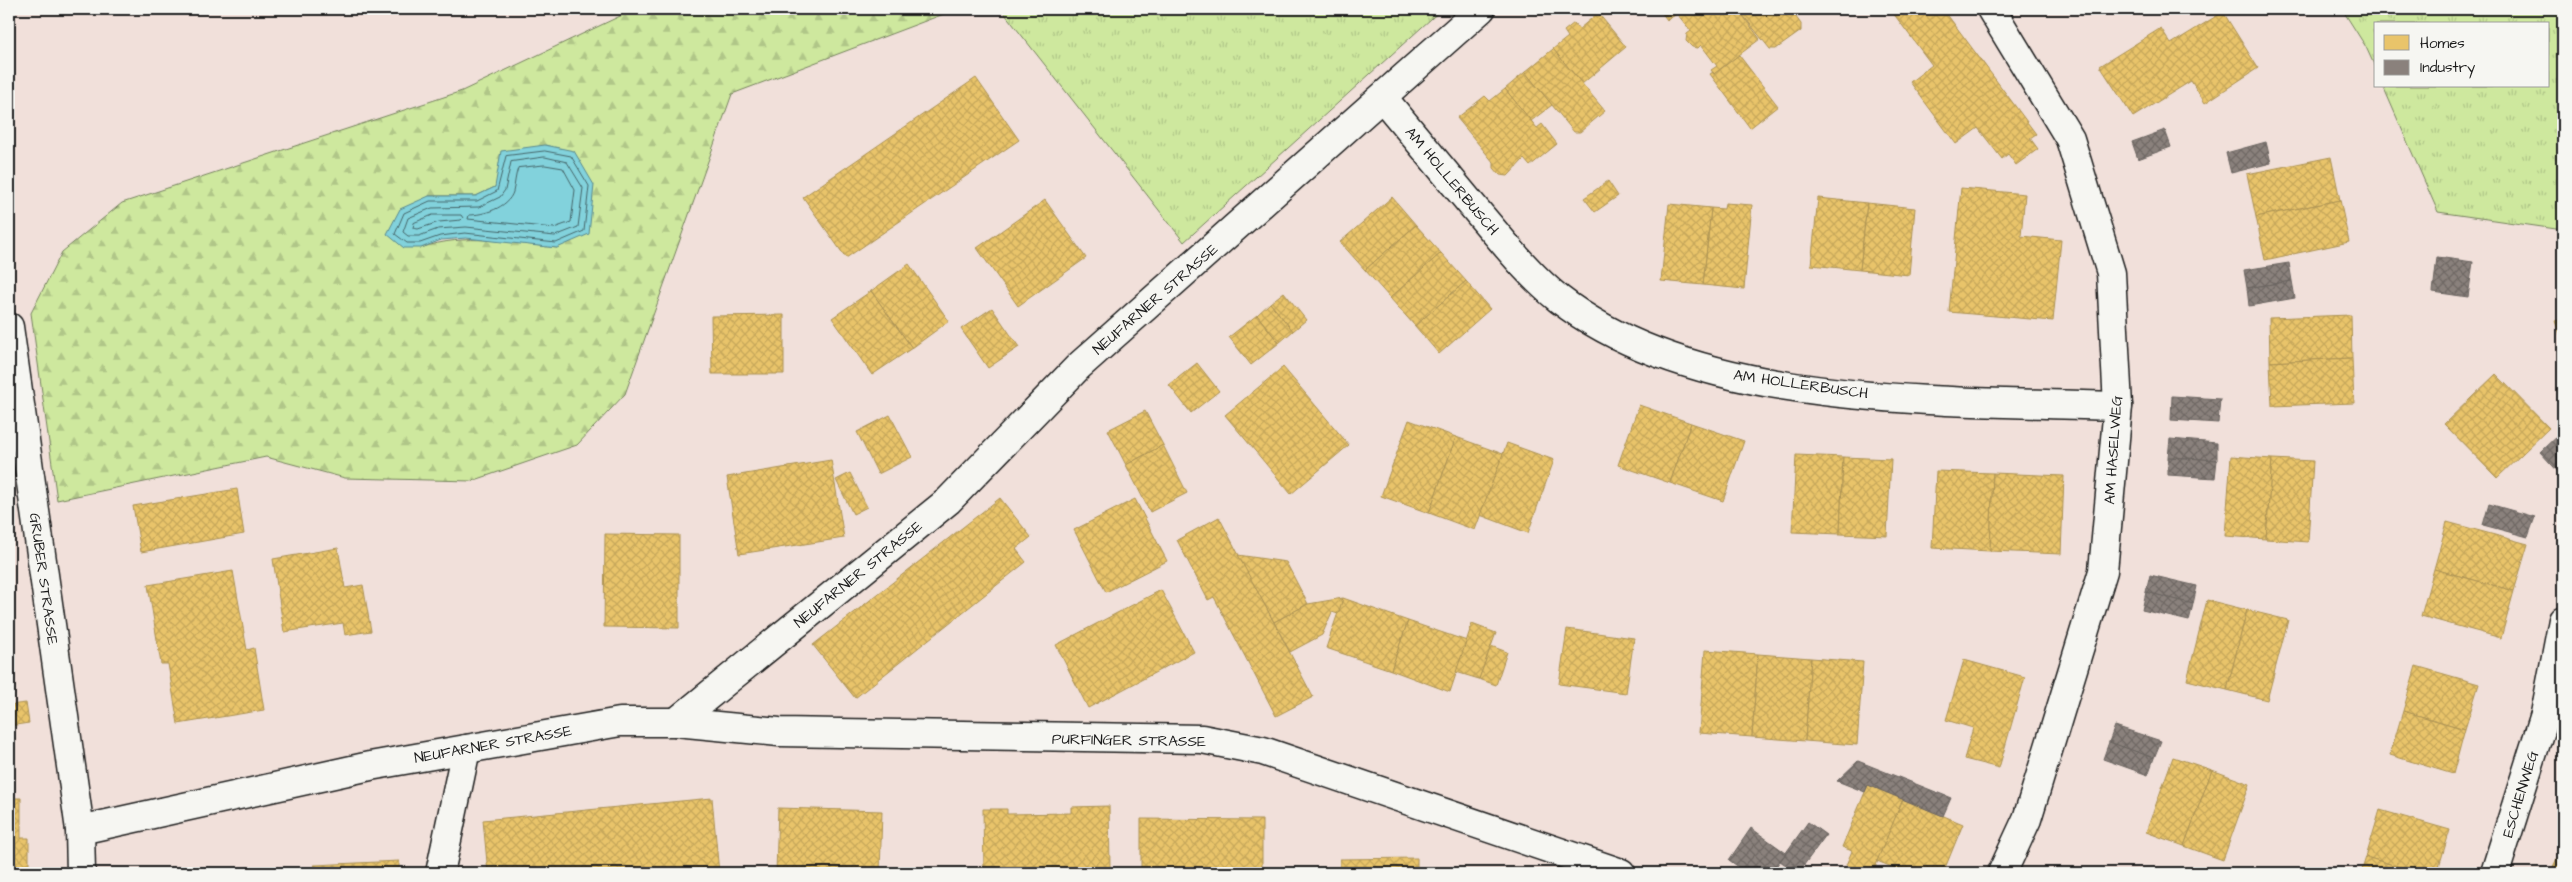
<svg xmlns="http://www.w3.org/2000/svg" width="2572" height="882" font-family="'Architects Daughter',sans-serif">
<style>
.grass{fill:url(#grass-tufts);stroke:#75825d}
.forest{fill:url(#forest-firs);stroke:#75825d;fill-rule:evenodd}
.water{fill:#82d2dc;stroke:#59898f}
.homes{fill:url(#homes-cross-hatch);stroke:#ac9253}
.industry{fill:url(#industry-cross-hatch);stroke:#69635f}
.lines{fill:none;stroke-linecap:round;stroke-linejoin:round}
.shore{stroke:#456569;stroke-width:1}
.minor-casing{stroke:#1c1c1c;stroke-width:31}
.tertiary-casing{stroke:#1c1c1c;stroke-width:31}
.minor{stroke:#f6f6f2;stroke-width:28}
.tertiary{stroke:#f6f6f2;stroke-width:28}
.labels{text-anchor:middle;stroke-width:5;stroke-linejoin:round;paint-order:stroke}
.street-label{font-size:15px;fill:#1c1c1c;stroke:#f6f6f2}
</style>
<defs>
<pattern id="grass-tufts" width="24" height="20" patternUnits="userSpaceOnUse" patternTransform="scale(1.25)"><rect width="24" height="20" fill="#cee89e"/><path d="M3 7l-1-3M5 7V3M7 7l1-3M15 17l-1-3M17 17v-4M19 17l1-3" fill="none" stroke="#b0c688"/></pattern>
<pattern id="forest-firs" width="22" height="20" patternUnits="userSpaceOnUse" patternTransform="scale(1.25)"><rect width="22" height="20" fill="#cee89e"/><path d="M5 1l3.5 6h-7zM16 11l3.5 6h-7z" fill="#b0c688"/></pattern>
<pattern id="homes-cross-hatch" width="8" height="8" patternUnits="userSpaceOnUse" patternTransform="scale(1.25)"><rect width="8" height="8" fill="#e9c46a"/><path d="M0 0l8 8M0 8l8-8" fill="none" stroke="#c7a85b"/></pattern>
<pattern id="industry-cross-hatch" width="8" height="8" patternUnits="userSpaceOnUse" patternTransform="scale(1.25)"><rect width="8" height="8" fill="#8a817c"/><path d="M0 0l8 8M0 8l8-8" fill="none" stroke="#706965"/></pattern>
</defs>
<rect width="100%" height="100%" fill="#f1e0da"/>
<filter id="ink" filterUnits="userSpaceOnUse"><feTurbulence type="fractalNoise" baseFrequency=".02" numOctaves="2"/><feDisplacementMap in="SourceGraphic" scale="10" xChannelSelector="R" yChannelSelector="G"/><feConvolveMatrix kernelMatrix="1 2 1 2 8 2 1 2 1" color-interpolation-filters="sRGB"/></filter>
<g filter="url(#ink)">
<g class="grass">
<path d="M1001 9H1442L1184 242Z"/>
<path d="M2342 9H2563V230L2438 212 2383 86H2548V24H2376V69L2366 47Z"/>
</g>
<path class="forest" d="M635 9H957L732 94 625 394 577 445 472 481 345 478 266 457 57 500 31 313 62 252 122 203 462 91ZM495 187 557 248C512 243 465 232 421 248L429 196H476Z"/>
<path class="water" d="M545 145 574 151 594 185 589 234 557 248 466 238 441 240 421 248H404L387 234 400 209 429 196H476L495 187 501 151Z"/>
<g class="homes">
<path d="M1659 9H1681L1667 20Z"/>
<path d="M1681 9H1738L1760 39 1714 74 1711 70 1717 66 1701 45 1698 48 1692 47 1686 41 1687 34 1691 31 1677 14 1667 20Z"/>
<path d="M1738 9H1790L1801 24V31L1776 49H1770Z"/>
<path d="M1890 9H1943L2036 134 2030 138 2038 149 2016 165 2008 154 2002 159 1978 128 1956 144 1910 82 1932 65Z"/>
<path d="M2223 12 2258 68 2205 103 2191 81 2133 117 2100 66 2161 28 2171 44Z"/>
<path d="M1598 13 1626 47 1582 84 1553 49 1568 37 1564 31 1574 23 1579 29Z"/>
<path d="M1553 49 1605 111 1580 132H1574L1525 72Z"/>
<path d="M1739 55 1778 106 1750 128 1710 74 1713 72 1714 74Z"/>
<path d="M1525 72 1552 105 1531 121 1505 89Z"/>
<path d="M976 78 1019 140 846 258 803 197Z"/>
<path d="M1505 89 1537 128 1542 124 1557 144 1530 166 1524 159 1508 176 1500 175 1494 168V163L1457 118 1485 96 1490 101Z"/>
<path d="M2331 157 2340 200 2256 217 2247 174Z"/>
<path d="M1608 181 1618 196 1595 212 1584 198Z"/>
<path d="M1961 188 2025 194 2021 236 2061 240 2053 321 1949 312Z"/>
<path d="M1392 197 1416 225 1365 270 1340 242Z"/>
<path d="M1818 198 1867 203 1860 270 1811 265Z"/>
<path d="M1045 200 1086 258 1018 306 977 248Z"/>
<path d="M2340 200 2349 242 2265 260 2256 217Z"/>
<path d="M1725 203 1752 205 1744 289 1703 285 1711 208 1724 209Z"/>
<path d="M1867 203 1915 208 1909 275 1860 270Z"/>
<path d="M1669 204 1711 208 1703 285 1661 281Z"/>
<path d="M1416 225 1441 253 1390 298 1365 270Z"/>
<path d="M1441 253 1466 281 1415 326 1390 298Z"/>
<path d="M909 264 949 321 912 348 871 291Z"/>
<path d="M1466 281 1490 309 1439 354 1415 326Z"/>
<path d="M871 291 912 348 872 375 832 318Z"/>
<path d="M1284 292 1306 320 1293 331 1270 303Z"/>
<path d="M1270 303 1293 331 1279 343 1257 315Z"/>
<path d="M992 308 1019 347 988 368 961 329Z"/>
<path d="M784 315V374H712L711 316Z"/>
<path d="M1257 315 1279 343 1251 365 1229 337Z"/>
<path d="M2351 315 2352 358 2270 362 2269 318Z"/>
<path d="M2563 319V342L2555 321Z"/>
<path d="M2352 358 2354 403 2272 406 2270 362Z"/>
<path d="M1197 363 1219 391 1191 413 1169 385Z"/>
<path d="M1283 367 1349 445 1291 494 1225 415Z"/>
<path d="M2496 374 2549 428 2497 478 2444 424Z"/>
<path d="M1639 405 1691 423 1670 483 1618 465Z"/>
<path d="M1145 411 1163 445 1126 465 1108 430Z"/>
<path d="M890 415 912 457 878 474 857 432Z"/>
<path d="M1409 420 1456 437 1429 513 1381 496Z"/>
<path d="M1691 423 1744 441 1723 501 1670 483Z"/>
<path d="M1456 437 1503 454 1475 530 1429 513Z"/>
<path d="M1507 443 1554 460 1528 533 1480 515Z"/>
<path d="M1163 445 1187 493 1150 512 1126 465Z"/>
<path d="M1796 455 1843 457 1840 534 1792 532Z"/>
<path d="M2231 456 2272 459 2266 539 2225 536Z"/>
<path d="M1843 457 1891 459 1887 536 1840 534Z"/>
<path d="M2272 459 2313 461 2308 542 2266 539Z"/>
<path d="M831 460 844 538 739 554 727 477Z"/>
<path d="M1936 471 1993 473 1990 551 1932 548Z"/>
<path d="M850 473 867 507 853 514 836 480Z"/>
<path d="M1993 473 2064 476 2061 554 1990 551Z"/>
<path d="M237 489 244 534 141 552 133 506Z"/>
<path d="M1000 498 1031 537 1016 549 1026 562 855 698 813 645Z"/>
<path d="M1135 499 1167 561 1106 592 1074 530Z"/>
<path d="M1219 517 1313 697 1276 716 1214 597 1208 600 1177 540Z"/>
<path d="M2447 522 2528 544 2514 591 2434 569Z"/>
<path d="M605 534 679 535V628L604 627Z"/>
<path d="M338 548 345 588 363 585 371 631 345 635 343 623 284 632 273 559Z"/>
<path d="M1238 555 1286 562 1308 604 1274 622Z"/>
<path d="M2434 569 2514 591 2501 638 2421 616Z"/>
<path d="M233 571 247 650 254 648 264 710 178 724 168 664H161L148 585Z"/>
<path d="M1161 590 1194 652 1088 708 1056 645Z"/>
<path d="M1343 598 1408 621 1391 670 1326 648Z"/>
<path d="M1343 598 1338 614 1332 612 1322 635 1290 652 1274 622 1308 604Z"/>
<path d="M2207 600 2247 610 2227 690 2187 680Z"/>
<path d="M2247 610 2288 620 2267 700 2227 690Z"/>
<path d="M1408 621 1467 641 1450 692 1391 670Z"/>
<path d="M1472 624 1496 633 1479 679 1456 672Z"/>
<path d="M1567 629 1634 638 1626 693 1559 684Z"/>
<path d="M1491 646 1507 652 1496 685 1479 679Z"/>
<path d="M1705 650 1758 654 1752 737 1699 733Z"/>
<path d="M1758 654 1811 658 1805 741 1752 737Z"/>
<path d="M1811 658 1863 662 1857 745 1805 741Z"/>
<path d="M1964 660 2025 677 1999 768 1964 759 1973 728 1946 720Z"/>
<path d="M2416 666 2479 684 2465 729 2403 711Z"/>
<path d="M26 703 29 723 9 726V705Z"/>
<path d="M2403 711 2465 729 2453 774 2390 755Z"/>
<path d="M2173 757 2212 770 2184 846 2146 832Z"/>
<path d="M2212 770 2250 784 2223 860 2184 846Z"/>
<path d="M1868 785 1903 799 1873 873 1846 865 1852 851 1842 847Z"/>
<path d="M9 798H21V838H29V873H9Z"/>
<path d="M712 798 719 873H488L483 820Z"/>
<path d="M1903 799 1963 824 1943 873H1907L1877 861Z"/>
<path d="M1109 806 1110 868 1074 869V873H984L983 809H1007V814L1071 813V807Z"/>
<path d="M778 808 882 811 880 873H776Z"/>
<path d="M2380 810 2450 830 2437 873H2420L2366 857Z"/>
<path d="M1141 819 1262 820V873H1141Z"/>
<path d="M2563 846V873H2556L2551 871Z"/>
<path d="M2366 857 2420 873H2361Z"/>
<path d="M1417 858V873H1340V859Z"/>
<path d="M399 861V873H315L314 865Z"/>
</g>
<g class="industry">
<path d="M2165 130 2171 147 2138 159 2132 142Z"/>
<path d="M2266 142 2271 163 2231 173 2226 153Z"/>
<path d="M2437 257 2473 262 2468 297 2433 292Z"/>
<path d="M2289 263 2292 281 2247 288 2244 270Z"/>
<path d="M2292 281 2295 298 2249 306 2247 288Z"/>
<path d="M2172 396 2220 399 2218 423 2171 420Z"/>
<path d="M2563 430V477L2540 452Z"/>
<path d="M2170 439 2217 443V460L2168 457Z"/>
<path d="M2168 457 2217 460 2215 478 2168 475Z"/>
<path d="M2489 504 2535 517 2528 537 2483 525Z"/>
<path d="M2150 575 2197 586 2193 604 2146 592Z"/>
<path d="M2146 592 2193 604 2189 621 2142 610Z"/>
<path d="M2115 726 2161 741 2154 758 2109 742Z"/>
<path d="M2109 742 2154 758 2148 775 2103 759Z"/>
<path d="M1858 761 1951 798 1943 816 1868 785 1865 792 1837 781Z"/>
<path d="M1808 822 1826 835 1798 873 1780 861Z"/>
<path d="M1751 828 1786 853 1771 873H1747L1729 860Z"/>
</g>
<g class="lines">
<g class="shore">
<path d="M545 151 571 156 589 186 584 231 556 243 465 233 440 236 420 243H407L395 234 404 213 430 201H477L497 191 506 156Z"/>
<path d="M545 157 567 162 583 188 578 227 555 236 466 227 438 229 419 236H408L403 232 408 218 432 208 479 207 500 197 505 190 511 162Z"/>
<path d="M545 165 563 168 575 190 571 222 554 228 468 219 469 215C483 215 508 208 513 192 515 184 515 176 518 168Z"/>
<path d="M433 215H461L463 218 461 220 439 222 418 229 413 228 414 223Z"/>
</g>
<g class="minor-casing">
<g id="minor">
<path d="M1991 9 2070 139 2111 273 2118 406 2103 571 2027 819 2002 873"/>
<path d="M1383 98C1415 137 1448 176 1481 216 1505 244 1530 276 1559 299 1700 409 1947 400 2118 406"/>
<path d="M676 722 948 501 1079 366 1481 9"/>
<path d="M80 830 370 766 620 722H676L779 732 1202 739 1263 751 1621 873"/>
<path d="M440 873 466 749"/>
<path d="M2495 873 2545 714 2563 620"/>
</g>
</g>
<g class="tertiary-casing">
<path id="tertiary" d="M9 327 80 830 81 873"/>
</g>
<use href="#minor" class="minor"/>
<use href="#tertiary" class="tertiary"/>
</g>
</g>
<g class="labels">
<g class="street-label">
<text transform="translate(1452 181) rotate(50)" y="5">AM HOLLERBUSCH</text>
<text transform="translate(1155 299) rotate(-41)" y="5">NEUFARNER STRASSE</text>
<text transform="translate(1801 384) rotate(8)" y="5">AM HOLLERBUSCH</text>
<text transform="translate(2113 450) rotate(-86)" y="5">AM HASELWEG</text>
<text transform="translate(858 574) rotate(-39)" y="5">NEUFARNER STRASSE</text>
<text transform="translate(44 579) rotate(82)" y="5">GRUBER STRASSE</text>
<text transform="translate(1129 740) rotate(1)" y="5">PURFINGER STRASSE</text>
<text transform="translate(493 744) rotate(-10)" y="5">NEUFARNER STRASSE</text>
<text transform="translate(2520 794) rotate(-73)" y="5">ESCHENWEG</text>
</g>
</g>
<rect width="2572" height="882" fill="none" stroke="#f6f6f2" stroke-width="30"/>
<rect x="15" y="15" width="2542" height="852" fill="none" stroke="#1c1c1c" stroke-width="2" filter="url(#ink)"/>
<rect x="2374" y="22" width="175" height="65" fill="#f6f6f2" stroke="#9f9f9c"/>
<rect x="2384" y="35" width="25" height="15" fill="#e9c46a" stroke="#9f9f9c"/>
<text x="2420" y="48" font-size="15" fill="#1c1c1c">Homes</text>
<rect x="2384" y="60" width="25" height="15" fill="#8a817c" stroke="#9f9f9c"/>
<text x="2420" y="72" font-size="15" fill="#1c1c1c">Industry</text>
</svg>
